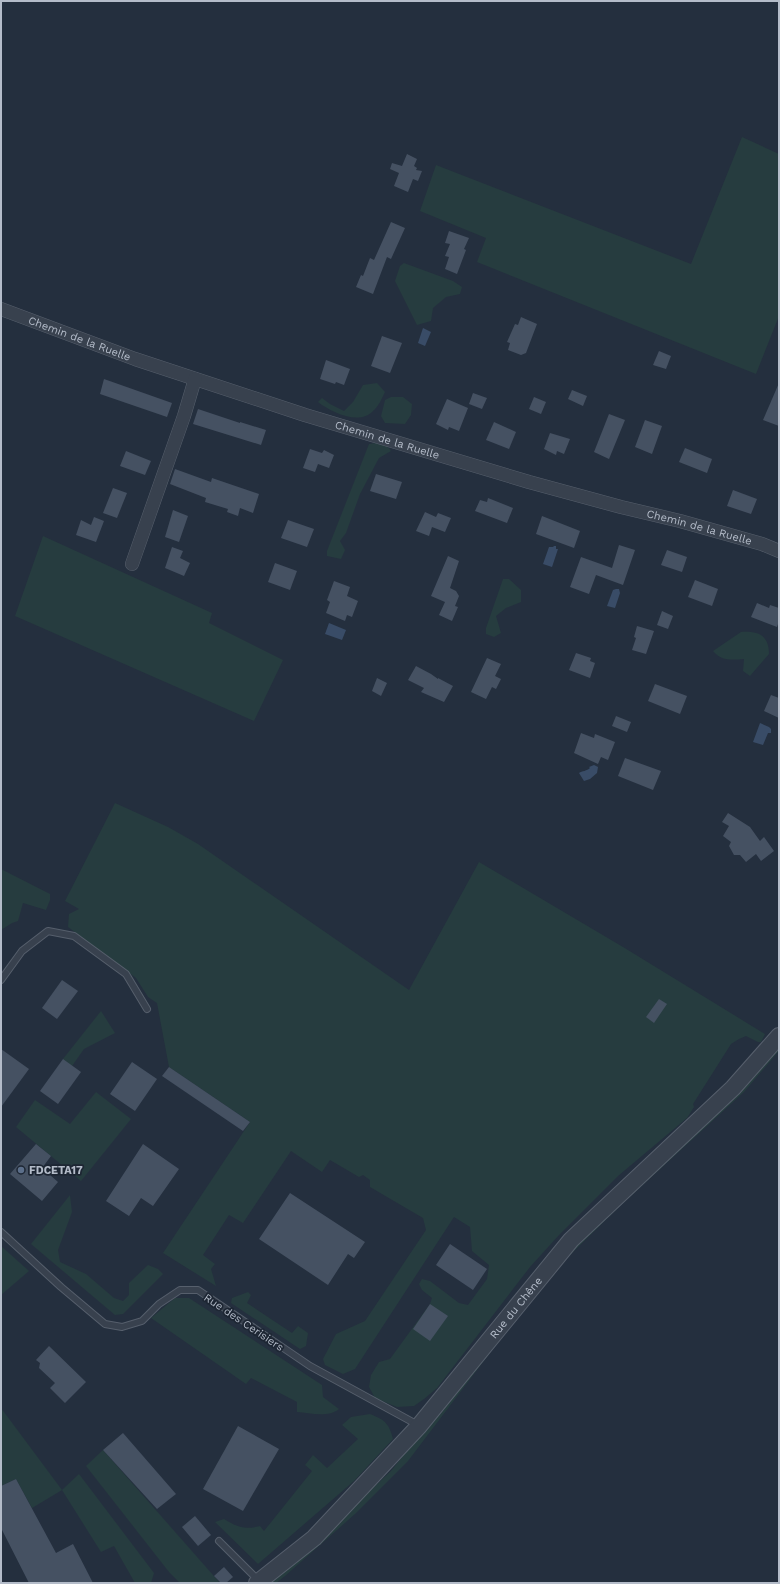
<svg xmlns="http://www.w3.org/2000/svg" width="780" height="1584" font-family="'Work Sans',sans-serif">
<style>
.green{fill:#263c3f}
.water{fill:#394c67}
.building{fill:#455162}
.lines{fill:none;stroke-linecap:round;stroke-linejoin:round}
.service-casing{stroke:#565f6c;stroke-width:8}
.minor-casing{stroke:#565f6c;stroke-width:14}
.tertiary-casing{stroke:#565f6c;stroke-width:18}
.service{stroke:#38414e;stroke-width:6}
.minor{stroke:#38414e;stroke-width:13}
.tertiary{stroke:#38414e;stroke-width:16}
.service-dot{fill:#5c6f8a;stroke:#1d2633;stroke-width:1.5}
.labels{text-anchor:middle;stroke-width:3.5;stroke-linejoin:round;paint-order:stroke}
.street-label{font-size:11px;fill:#b4bcc9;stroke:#1d2633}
.poi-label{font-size:11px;font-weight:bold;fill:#b4bcc9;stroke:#1d2633;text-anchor:start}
</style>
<rect width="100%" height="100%" fill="#242f3e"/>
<g class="green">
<path d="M742 137 779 154V316L756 374 477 262 486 238 420 211 436 165 691 264Z"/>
<path d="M404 263 453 281 462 287 460 294 446 297 433 308 431 321 417 325 395 281 400 266Z"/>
<path d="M377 383 385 392C382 398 379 406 373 411 359 426 331 412 318 402L322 398 330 404 344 411 353 402 363 385Z"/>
<path d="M391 397H403L412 404 411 415 405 424 385 423 381 416 385 400Z"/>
<path d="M376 443 387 446 391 451 379 458 360 494 346 533 340 541 345 550 341 559 327 556V551L369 444Z"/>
<path d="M43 536 212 613 209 623 283 660 254 721 15 616Z"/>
<path d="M503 579H509L521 590V602L506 608 496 616 501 633 494 637 486 634V628Z"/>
<path d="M741 632C758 631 769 635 769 654L750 676 743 671 744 659C731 660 721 661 713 651Z"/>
<path d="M115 803 168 827 198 844 409 990 479 862 623 947 765 1034 761 1042H758L746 1036 739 1039 731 1044 693 1104 694 1107 687 1118 618 1176 559 1235 530 1267 437 1388 424 1399 414 1406 397 1407 375 1398 369 1387 371 1375 379 1362 390 1359 430 1304 432 1298 422 1290 419 1284 422 1279 430 1281 459 1303 468 1305 487 1279 489 1265 472 1251 470 1227 454 1217 355 1369 343 1374 325 1365 323 1359 336 1334 365 1321 426 1230 423 1218 370 1187V1180L363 1175 359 1177 330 1160 322 1172 291 1151 243 1223 229 1215 203 1255 215 1264 211 1269 216 1286 163 1253 250 1122 169 1067 157 1003 148 997 136 978 68 927 69 914 79 909 65 901Z"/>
<path d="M1 869 50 894V900L46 910 23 903 18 921 12 923 1 930Z"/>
<path d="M101 1011 115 1033 84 1049 72 1066 63 1059Z"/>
<path d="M779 1043V1051L744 1092 624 1202 568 1257 502 1337 408 1461 355 1514 285 1576 276 1583H265L325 1533 391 1471 499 1333 573 1243Z"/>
<path d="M96 1092 131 1119 81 1181 16 1127 35 1100 70 1124Z"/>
<path d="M70 1195 72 1212 58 1250 60 1262 86 1274 114 1298 123 1301 129 1295V1283L148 1265 158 1269 163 1274 123 1314 115 1315 31 1244Z"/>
<path d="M1 1246 29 1271 1 1295Z"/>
<path d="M248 1292 251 1295 247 1303 292 1333 298 1326 308 1333 306 1346 300 1349 231 1303 232 1298Z"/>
<path d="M175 1298H189L322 1385 323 1397 339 1409C328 1418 310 1413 297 1412V1402L251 1378 246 1384 151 1318Z"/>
<path d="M1 1408 62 1490 79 1474 154 1573 151 1583H135L114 1546 101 1552 62 1490 32 1508 16 1479 1 1486Z"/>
<path d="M370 1414C385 1420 389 1423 393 1439L354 1481 258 1564 215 1522 224 1519C237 1527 244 1530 260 1526L264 1531 312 1471 305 1465 313 1455 327 1468 358 1439 342 1425 351 1417Z"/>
<path d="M103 1450 220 1583H180L169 1572 86 1466Z"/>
</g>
<g class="water">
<path d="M423 328 431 332 425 346 418 343Z"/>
<path d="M554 546H556V549H558L552 567 543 564 549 547H553Z"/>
<path d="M616 589H619L620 593 615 608 607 606 613 590Z"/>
<path d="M329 623 346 630 342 640 325 634Z"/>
<path d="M760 723 769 727 771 729V733H768L763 745 753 742Z"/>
<path d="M594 765 598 767 597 773 590 779 584 781 579 773C582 771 587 771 590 768L589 767Z"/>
</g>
<g class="building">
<path d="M407 154 417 159 414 166 417 168 416 170 422 171 418 181 413 179 408 192 394 186 399 173 390 169 392 163 402 166Z"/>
<path d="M391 222 405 228 391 259 387 257 373 294 356 287 361 275 363 276 370 258 374 260Z"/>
<path d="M449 231 469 238 464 249 466 250 457 274 445 269 449 257 445 256 450 244 445 243Z"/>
<path d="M521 317 537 324 526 353 521 355 508 350 510 343 507 342 515 324 518 325Z"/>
<path d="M382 336 402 343 390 373 371 366Z"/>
<path d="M659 351 671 356 666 369 653 365Z"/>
<path d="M326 360 350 369 344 385 336 382 335 384 320 379Z"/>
<path d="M104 379 172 403 167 417 100 394Z"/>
<path d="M779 383V426L763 420Z"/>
<path d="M572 390 587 396 583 406 568 399Z"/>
<path d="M473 393 487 398 482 409 469 404Z"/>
<path d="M534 397 546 402 541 414 529 409Z"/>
<path d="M447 399 468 408 459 431 449 427 448 430 436 424Z"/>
<path d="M198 409 240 423V422L266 430 261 445 193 424Z"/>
<path d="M609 414 625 420 609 459 594 452Z"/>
<path d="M645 420 662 426 652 454 635 447Z"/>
<path d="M494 422 516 432 509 449 486 440Z"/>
<path d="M550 433 570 439 564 454 557 451 556 455 544 449Z"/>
<path d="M685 448 712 459 707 473 679 462Z"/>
<path d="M310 449 322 453 324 450 334 455 329 468 318 464 315 472 303 468Z"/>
<path d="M126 451 151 461 145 475 120 466Z"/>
<path d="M175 469 211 482 212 478 259 494 253 513 240 508 238 516 227 512 228 509 205 502 206 498 170 484Z"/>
<path d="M376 474 402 482 396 499 370 491Z"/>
<path d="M113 488 127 493 117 518 103 513Z"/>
<path d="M733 490 757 499 751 514 727 506Z"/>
<path d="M488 498 513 508 507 523 475 511 480 500 487 502Z"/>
<path d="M173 510 188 516 179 542 165 537Z"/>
<path d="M425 512 436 517 438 513 451 518 445 532 432 527 429 536 416 531Z"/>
<path d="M542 516 580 531 574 548 536 534Z"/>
<path d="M94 517 104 521 96 542 76 535 81 520 91 525Z"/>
<path d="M288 520 314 529 307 547 281 538Z"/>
<path d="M619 545 635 550 623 585 596 575 589 594 570 587 581 557 612 568Z"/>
<path d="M172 547 183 551 180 558 190 563 184 576 165 568Z"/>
<path d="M667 550 687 557 682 572 661 565Z"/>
<path d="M448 556 459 561 450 588 456 591 459 596 455 606 458 607 452 621 439 615 445 602 431 596Z"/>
<path d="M275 563 297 571 290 590 268 582Z"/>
<path d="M695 580 718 589 712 606 688 597Z"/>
<path d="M334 581 350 587 347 596 358 601 352 617 347 615 345 621 326 613 330 602 327 600Z"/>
<path d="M757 603 769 608 770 605 779 608V621L777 627 751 617Z"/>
<path d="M662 611 673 616 668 629 657 625Z"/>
<path d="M637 626 654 631 646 654 632 650 636 638 634 637Z"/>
<path d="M576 653 591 658 590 661 595 663 590 678 569 670Z"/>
<path d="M487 658 501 664 495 676 501 679 496 689 492 687 486 699 471 692Z"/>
<path d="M416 666 431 674 438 679V678L453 686 444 702 421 692 424 688 408 680Z"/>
<path d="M377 678 387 683 381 696 372 691Z"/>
<path d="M655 684 687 696 680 714 648 701Z"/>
<path d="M771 695 779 698V718L764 711Z"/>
<path d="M616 716 631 722 627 732 612 726Z"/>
<path d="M581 733 594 738 595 734 615 742 608 760 601 757 598 764 574 753Z"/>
<path d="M625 758 661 771 653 790 618 776Z"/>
<path d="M728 813 750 827 760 841 764 837 774 851 761 861 756 854 746 862 740 855H734L729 846 731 842 723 836 729 826 722 822Z"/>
<path d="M62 980 78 991 57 1019 42 1008Z"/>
<path d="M659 999 667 1004 654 1023 646 1017Z"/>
<path d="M1 1049 29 1069 1 1107Z"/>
<path d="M63 1059 81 1072 58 1104 40 1091Z"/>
<path d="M132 1062 157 1079 135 1111 110 1094Z"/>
<path d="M169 1067 250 1122 243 1131 162 1076Z"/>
<path d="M36 1144 51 1156 42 1168 58 1182 42 1201 10 1174Z"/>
<path d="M143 1144 179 1169 153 1206 141 1198 129 1216 106 1201Z"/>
<path d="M290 1193 365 1242 354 1258 348 1254 328 1285 259 1239Z"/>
<path d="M450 1244 487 1269 473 1290 436 1265Z"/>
<path d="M430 1304 448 1316 430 1341 413 1329Z"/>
<path d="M49 1346 86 1382 65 1403 50 1388 55 1383 39 1368 40 1363 36 1360Z"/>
<path d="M238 1426 279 1449 243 1511 203 1489Z"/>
<path d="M123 1433 176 1494 157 1509 103 1450Z"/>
<path d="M16 1479 56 1553 73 1544 93 1583H29L1 1528V1486Z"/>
<path d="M195 1516 211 1535 198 1546 182 1527Z"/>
<path d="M224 1567 233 1577 226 1583H221L214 1576Z"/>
</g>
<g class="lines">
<g class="service-casing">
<g id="service">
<path d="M1 980 22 951 48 931 74 936 126 974 147 1009"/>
<path d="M1 1232 61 1287 105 1324 122 1327 142 1321 159 1304 180 1290H198L310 1366 418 1425"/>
<path d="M219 1541 258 1580"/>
</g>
</g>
<g class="minor-casing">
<g id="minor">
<path id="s1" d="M1 309 135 359 305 415 529 482 621 507 680 521 762 544 779 551"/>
<path d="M132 564 184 416 195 379"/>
</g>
</g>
<g class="tertiary-casing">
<g id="tertiary">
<path id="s2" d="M257 1583 314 1538 419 1426 571 1240 733 1088 779 1036"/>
</g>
</g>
<use href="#service" class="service"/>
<use href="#minor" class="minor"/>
<use href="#tertiary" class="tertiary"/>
</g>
<circle class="service-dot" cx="21" cy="1170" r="4"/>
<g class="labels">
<g class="street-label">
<text dy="4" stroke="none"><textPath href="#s1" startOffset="84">Chemin de la Ruelle</textPath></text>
<text dy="4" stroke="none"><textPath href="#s1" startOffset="408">Chemin de la Ruelle</textPath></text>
<text dy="4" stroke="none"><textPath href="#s1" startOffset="732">Chemin de la Ruelle</textPath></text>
<text dy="4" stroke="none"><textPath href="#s2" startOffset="379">Rue du Chêne</textPath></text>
<text transform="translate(244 1322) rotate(34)" y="4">Rue des Cerisiers</text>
</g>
<g class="poi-label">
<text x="29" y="1174">FDCETA17</text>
</g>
</g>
<rect width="780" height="1584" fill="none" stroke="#b4bcc9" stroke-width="4"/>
</svg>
